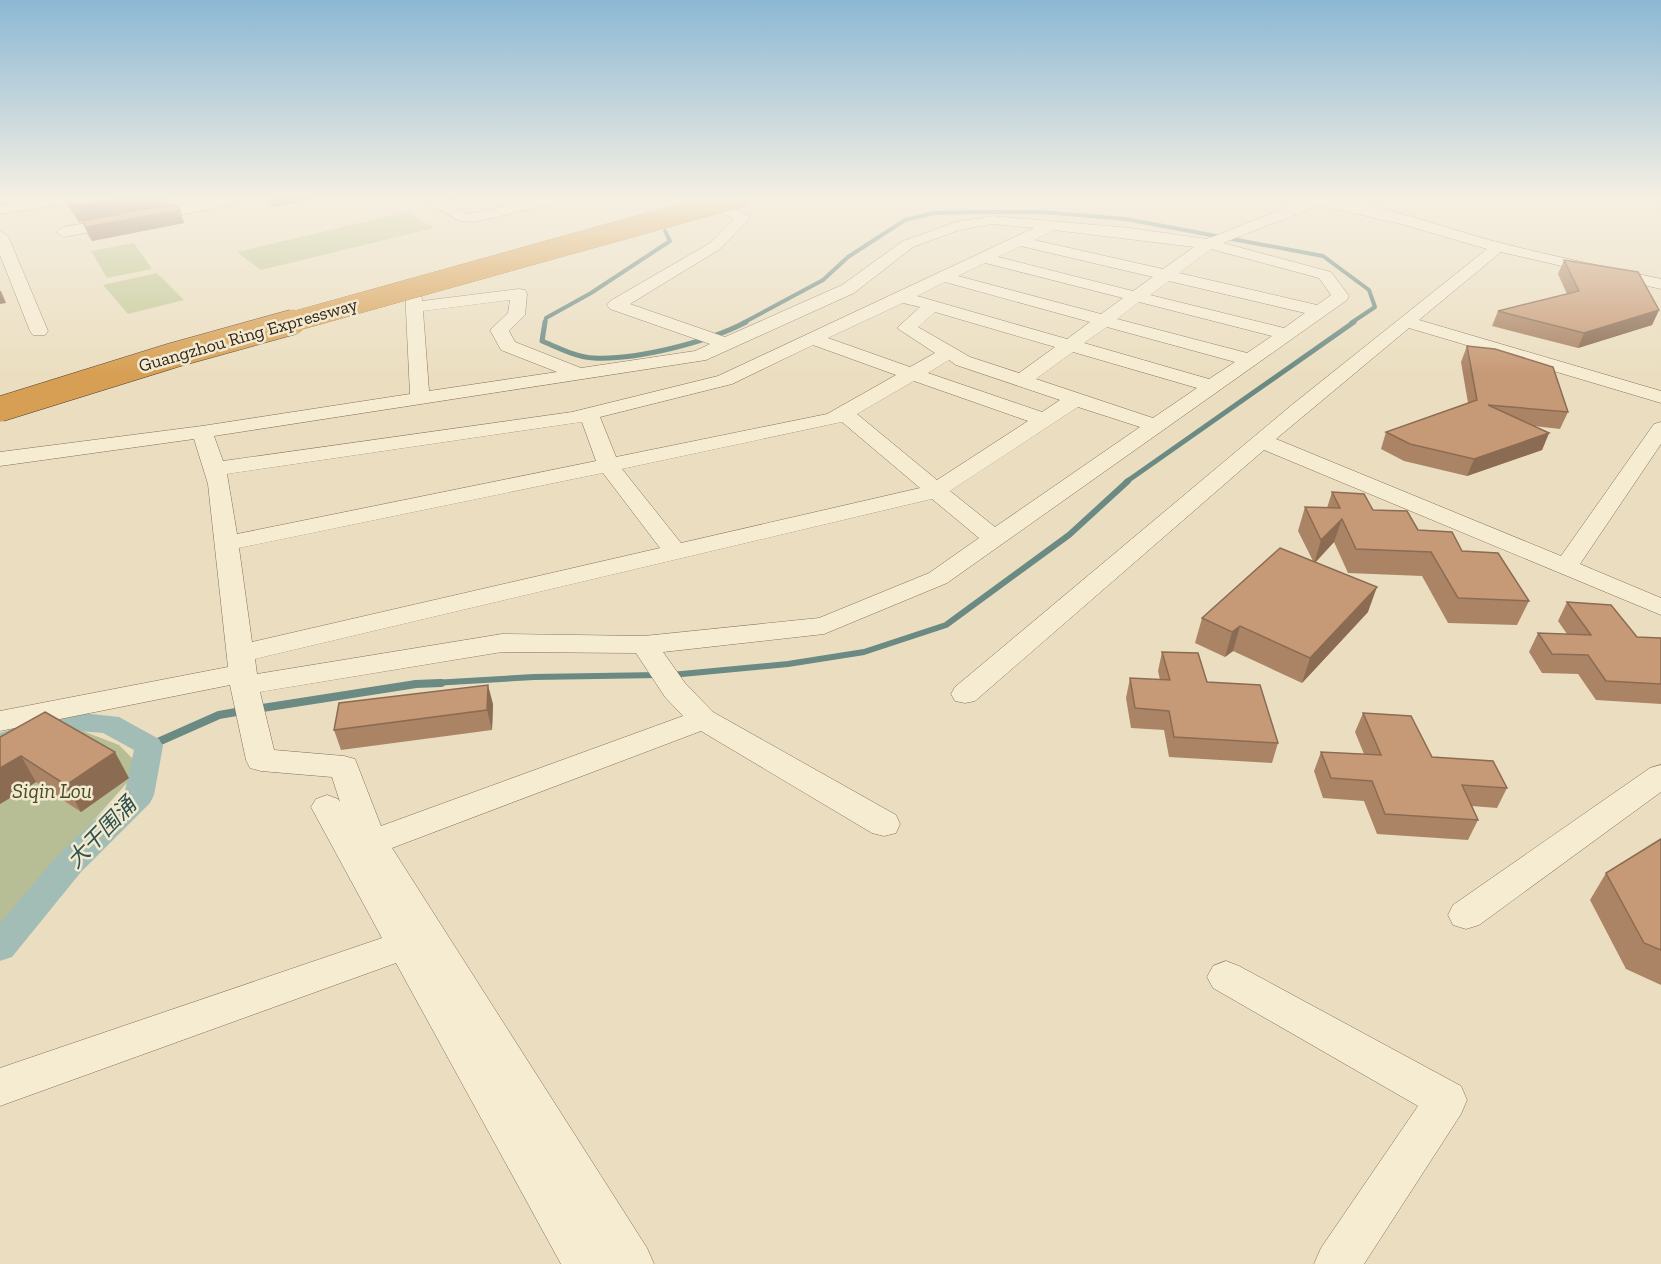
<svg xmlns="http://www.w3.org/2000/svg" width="1661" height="1264" font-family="'Zilla Slab','Noto Sans SC',serif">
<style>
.green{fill:#c1c895}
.cemetery{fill:#b7bd94}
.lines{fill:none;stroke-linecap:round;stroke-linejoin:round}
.stream-far3{stroke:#6a8a83;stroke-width:4}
.stream-far2{stroke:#6a8a83;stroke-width:5}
.stream-far1{stroke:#6a8a83;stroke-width:6}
.stream{stroke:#6a8a83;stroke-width:8}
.canal{fill:#a2bdb6;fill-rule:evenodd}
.minor-casing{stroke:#837059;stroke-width:1}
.minor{fill:#f6ecd2;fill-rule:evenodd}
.highway-bridge-far1-casing{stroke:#503e2d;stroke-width:20;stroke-linecap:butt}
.highway-bridge-casing{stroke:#503e2d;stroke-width:26;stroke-linecap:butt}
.highway-bridge-far1{stroke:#d79f53;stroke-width:20}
.highway-bridge{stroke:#d79f53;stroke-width:25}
.wall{fill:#ab8466}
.shaded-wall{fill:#8b6c53}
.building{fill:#c79a77;stroke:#8b6c53;stroke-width:1.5}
.labels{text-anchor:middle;stroke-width:5;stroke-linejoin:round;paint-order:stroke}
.far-street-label{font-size:18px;fill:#33281c;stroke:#f3e9cf}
.park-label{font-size:21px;font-style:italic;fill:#434e24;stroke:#f3e9cf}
.water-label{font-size:22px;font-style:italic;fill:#2c5250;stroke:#f3e9cf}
</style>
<rect width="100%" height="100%" fill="#ebdec0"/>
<g class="green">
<path d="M407 212 434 228 261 270 237 252Z"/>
<path d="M134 243 152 269 107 278 91 251Z"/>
<path d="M157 273 184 300 128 314 103 285Z"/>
</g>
<path class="cemetery" d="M83 731 119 745 133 759V776L41 880 0 936V760L62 734Z"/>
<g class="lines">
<g class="stream-far3">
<path d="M545 323 546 318 591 293 670 241 665 231"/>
<path d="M743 323 823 280 848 257 905 220 934 213 971 212H1042L1126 219 1323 256 1369 290 1375 307 1351 323"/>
</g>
<g class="stream-far2">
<path d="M545 322 542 341C559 348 576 357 594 358 637 360 708 342 746 322"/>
<path d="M1126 482 1354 322"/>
</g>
<g class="stream-far1">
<path d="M671 675 788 664 864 652 946 625 1069 535 1128 481"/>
<path d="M416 684 534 677 660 675"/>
</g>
<g class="stream">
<path d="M256 709 416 684 441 683"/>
<path d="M149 746 219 715 242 711"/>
</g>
<path class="canal" d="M64 711 119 717 159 739 163 746 154 795 150 803 81 872 12 957 0 961V923L59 854 125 791 134 750 103 733 66 730 0 754V733Z"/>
<g class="minor-casing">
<g id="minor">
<path d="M53 197H88L81 201 0 214V206Z"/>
<path d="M229 197H260L253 201 64 237 56 232 64 227Z"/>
<path d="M417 197H435L468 214 545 197H570L568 200 475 222 460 221Z"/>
<path d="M697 197H708L748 215 750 218 720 249 630 304 725 337 842 285 903 241 956 222 993 216 1130 228 1207 239 1303 201 1297 197C1366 197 1435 226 1501 243 1554 257 1608 267 1661 279V289L1501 252 1419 320 1661 391V403L1409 328 1276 439 1561 556 1654 424 1661 422V444L1580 564 1661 598V615L1264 450 975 701 965 703 955 701 951 694 955 687 1293 404 1487 249 1405 225 1319 205 1223 243 1331 272 1349 296 1347 300 947 583 824 634 663 652 685 683 713 712 896 815 900 824 896 833 884 836 872 833 701 731 392 848 647 1248 654 1264H561L396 963 0 1106V1068L382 938 311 807 316 799 327 795 338 799 340 802 332 777 261 771 250 768 246 760 230 685 0 731V711L228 667 208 484 194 439 0 466V452L202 426 410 394 405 290 413 285 421 290 422 301 519 289 525 290 527 294 525 315 509 331 515 342 581 368 695 351 710 344 610 309 607 305 610 301 710 243 734 219 702 205 688 206 686 203ZM993 224 1034 228 718 376 572 412 223 461 214 436 706 360 854 293 913 247 959 230ZM1054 230 1194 247 1163 269 1034 240ZM1021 246 1153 277 1133 291 998 257ZM1211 249 1319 278 1331 295 1317 305 1179 273ZM985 263 1123 298 1101 314 958 276ZM1169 281 1305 313 1284 328 1150 295ZM945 282 1090 322 1067 339 917 296ZM510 300 508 313 490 330 501 350 557 372 429 391 423 311ZM1139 302 1272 336 1247 353 1117 319ZM903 303 920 307 897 328 935 353 910 367 828 338ZM935 312 1055 347 1019 373 970 357 918 327ZM1107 327 1235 362 1209 379 1084 343ZM813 345 896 375 827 414 616 457 600 417 732 384ZM1073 352 1197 388 1153 418 1036 379ZM949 360 956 365 1060 400 1042 412 928 373ZM914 381 1028 421 937 480 857 414ZM1078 407 1140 427 995 527 950 491ZM582 422 596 461 237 534 227 474ZM842 422 920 488 681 543 622 469ZM603 473 660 548 252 642 239 548ZM932 499 979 538 929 573 819 618 644 636 502 634 257 674 255 659ZM502 652 636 653 665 697 683 716 381 826 355 759 344 756 274 750 260 692Z"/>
<path d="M1653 197H1661V201L1655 200Z"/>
<path d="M0 231 8 236 48 331 45 335H33L30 331 0 255Z"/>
<path d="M1661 765V792L1479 925 1466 929 1453 925 1448 915 1453 905 1650 768Z"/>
<path d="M1226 961 1239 966 1461 1086 1467 1100 1461 1114 1364 1264H1314L1321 1248 1418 1106 1213 988 1207 977 1213 966Z"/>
</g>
</g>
<use href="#minor" class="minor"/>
<g class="highway-bridge-far1-casing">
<path id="highway-bridge-far1" d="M288 323 740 197"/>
</g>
<g class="highway-bridge-casing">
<path id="highway-bridge" d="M0 409 174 355 293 322"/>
</g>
<use href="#highway-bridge-far1" class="highway-bridge-far1"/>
<use href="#highway-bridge" class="highway-bridge"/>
</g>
<g class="wall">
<path d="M64 197H166L168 206 180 210 184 223 92 241 88 235 82 221 104 217 79 222 67 205Z"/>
<path d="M262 197H323L273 207Z"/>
<path d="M1564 260 1659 310 1652 325 1578 348 1492 326 1498 311 1567 294 1558 274Z"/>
<path d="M1467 346 1568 412 1560 429 1534 426 1549 433 1542 450 1467 476 1404 461 1381 449 1386 432 1468 403 1461 362Z"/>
<path d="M1332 492 1373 510 1462 551 1529 601 1517 625 1448 623 1422 576 1348 573 1334 542 1315 562 1368 612 1302 683 1233 651 1225 657 1195 643 1202 618 1313 561 1298 531 1305 507 1327 508Z"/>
<path d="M1567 602 1637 637 1661 638V704L1596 700 1578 674 1542 673 1529 652 1538 633 1567 634 1558 621Z"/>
<path d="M1162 652 1207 682 1278 743 1272 763 1169 757 1164 730 1131 728 1126 698 1130 678 1160 680 1158 671Z"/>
<path d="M493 704 492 730 341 750 334 730Z"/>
<path d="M1363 713 1432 757 1507 788 1497 808 1472 806 1478 820 1468 840 1377 834 1364 801 1323 798 1314 771 1321 752 1364 754 1355 732Z"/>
<path d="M0 737 129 778 81 812 36 782 0 804Z"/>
<path d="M1661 839V985L1626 969 1590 900 1606 873Z"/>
</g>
<g class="shaded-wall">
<path d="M122 197H166L168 206 79 222 72 206Z"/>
<path d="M270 197H323L273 207Z"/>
<path d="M447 197H463L448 201Z"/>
<path d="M180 210 184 223 92 241 86 227Z"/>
<path d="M0 291H1L6 303 0 304Z"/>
<path d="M1659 310 1652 325 1578 348 1584 333Z"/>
<path d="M1549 433 1542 450 1467 476 1474 459Z"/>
<path d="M1342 519 1334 542 1314 564 1321 540Z"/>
<path d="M1377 587 1368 612 1302 683 1310 658Z"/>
<path d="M1240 626 1233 651 1225 657 1232 632Z"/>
<path d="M488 685 493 704 492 730 487 710Z"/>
<path d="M115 752 129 778 81 812 66 785Z"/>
<path d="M21 756 36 782 0 804V768Z"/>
</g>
<g class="building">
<path d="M66 197H122L72 206Z"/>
<path d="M174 204 180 210 86 227 82 221Z"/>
<path d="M1564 260 1638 272 1659 310 1584 333 1498 311 1579 291Z"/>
<path d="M1467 346 1495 349 1553 367 1568 412 1488 405 1549 433 1474 459 1410 444 1386 432 1477 400Z"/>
<path d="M1332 492 1364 494 1373 510 1407 511 1418 530 1452 532 1462 551 1498 553 1529 601 1458 598 1431 552 1356 549 1342 519 1321 540 1305 507 1340 508Z"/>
<path d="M1280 548 1377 587 1310 658 1240 626 1232 632 1202 618Z"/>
<path d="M1567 602 1611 605 1637 637 1661 638V684L1606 681 1588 655 1552 654 1538 633 1591 635Z"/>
<path d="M1162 652 1198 653 1207 682 1260 685 1278 743 1174 737 1169 711 1135 708 1130 678 1170 680Z"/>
<path d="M488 685 487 710 334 730 339 703Z"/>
<path d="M45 712 115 752 66 785 21 756 0 768V737Z"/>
<path d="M1363 713 1411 716 1432 757 1493 761 1507 788 1462 785 1478 820 1385 814 1372 781 1331 778 1321 752 1381 755Z"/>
<path d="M1661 839V950L1644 943 1606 873Z"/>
</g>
<linearGradient id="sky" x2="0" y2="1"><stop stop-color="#8cb8d4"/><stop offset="0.53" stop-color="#f6f0e3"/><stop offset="1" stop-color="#f6f0e3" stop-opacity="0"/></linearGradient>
<rect width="1661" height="374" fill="url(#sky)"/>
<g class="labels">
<g class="far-street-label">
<text transform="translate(248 335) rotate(-16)" y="6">Guangzhou Ring Expressway</text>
</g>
<g class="park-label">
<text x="52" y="798">Siqin Lou</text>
</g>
<g class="water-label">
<text transform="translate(101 832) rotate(-46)" y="8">大干围涌</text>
</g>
</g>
</svg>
